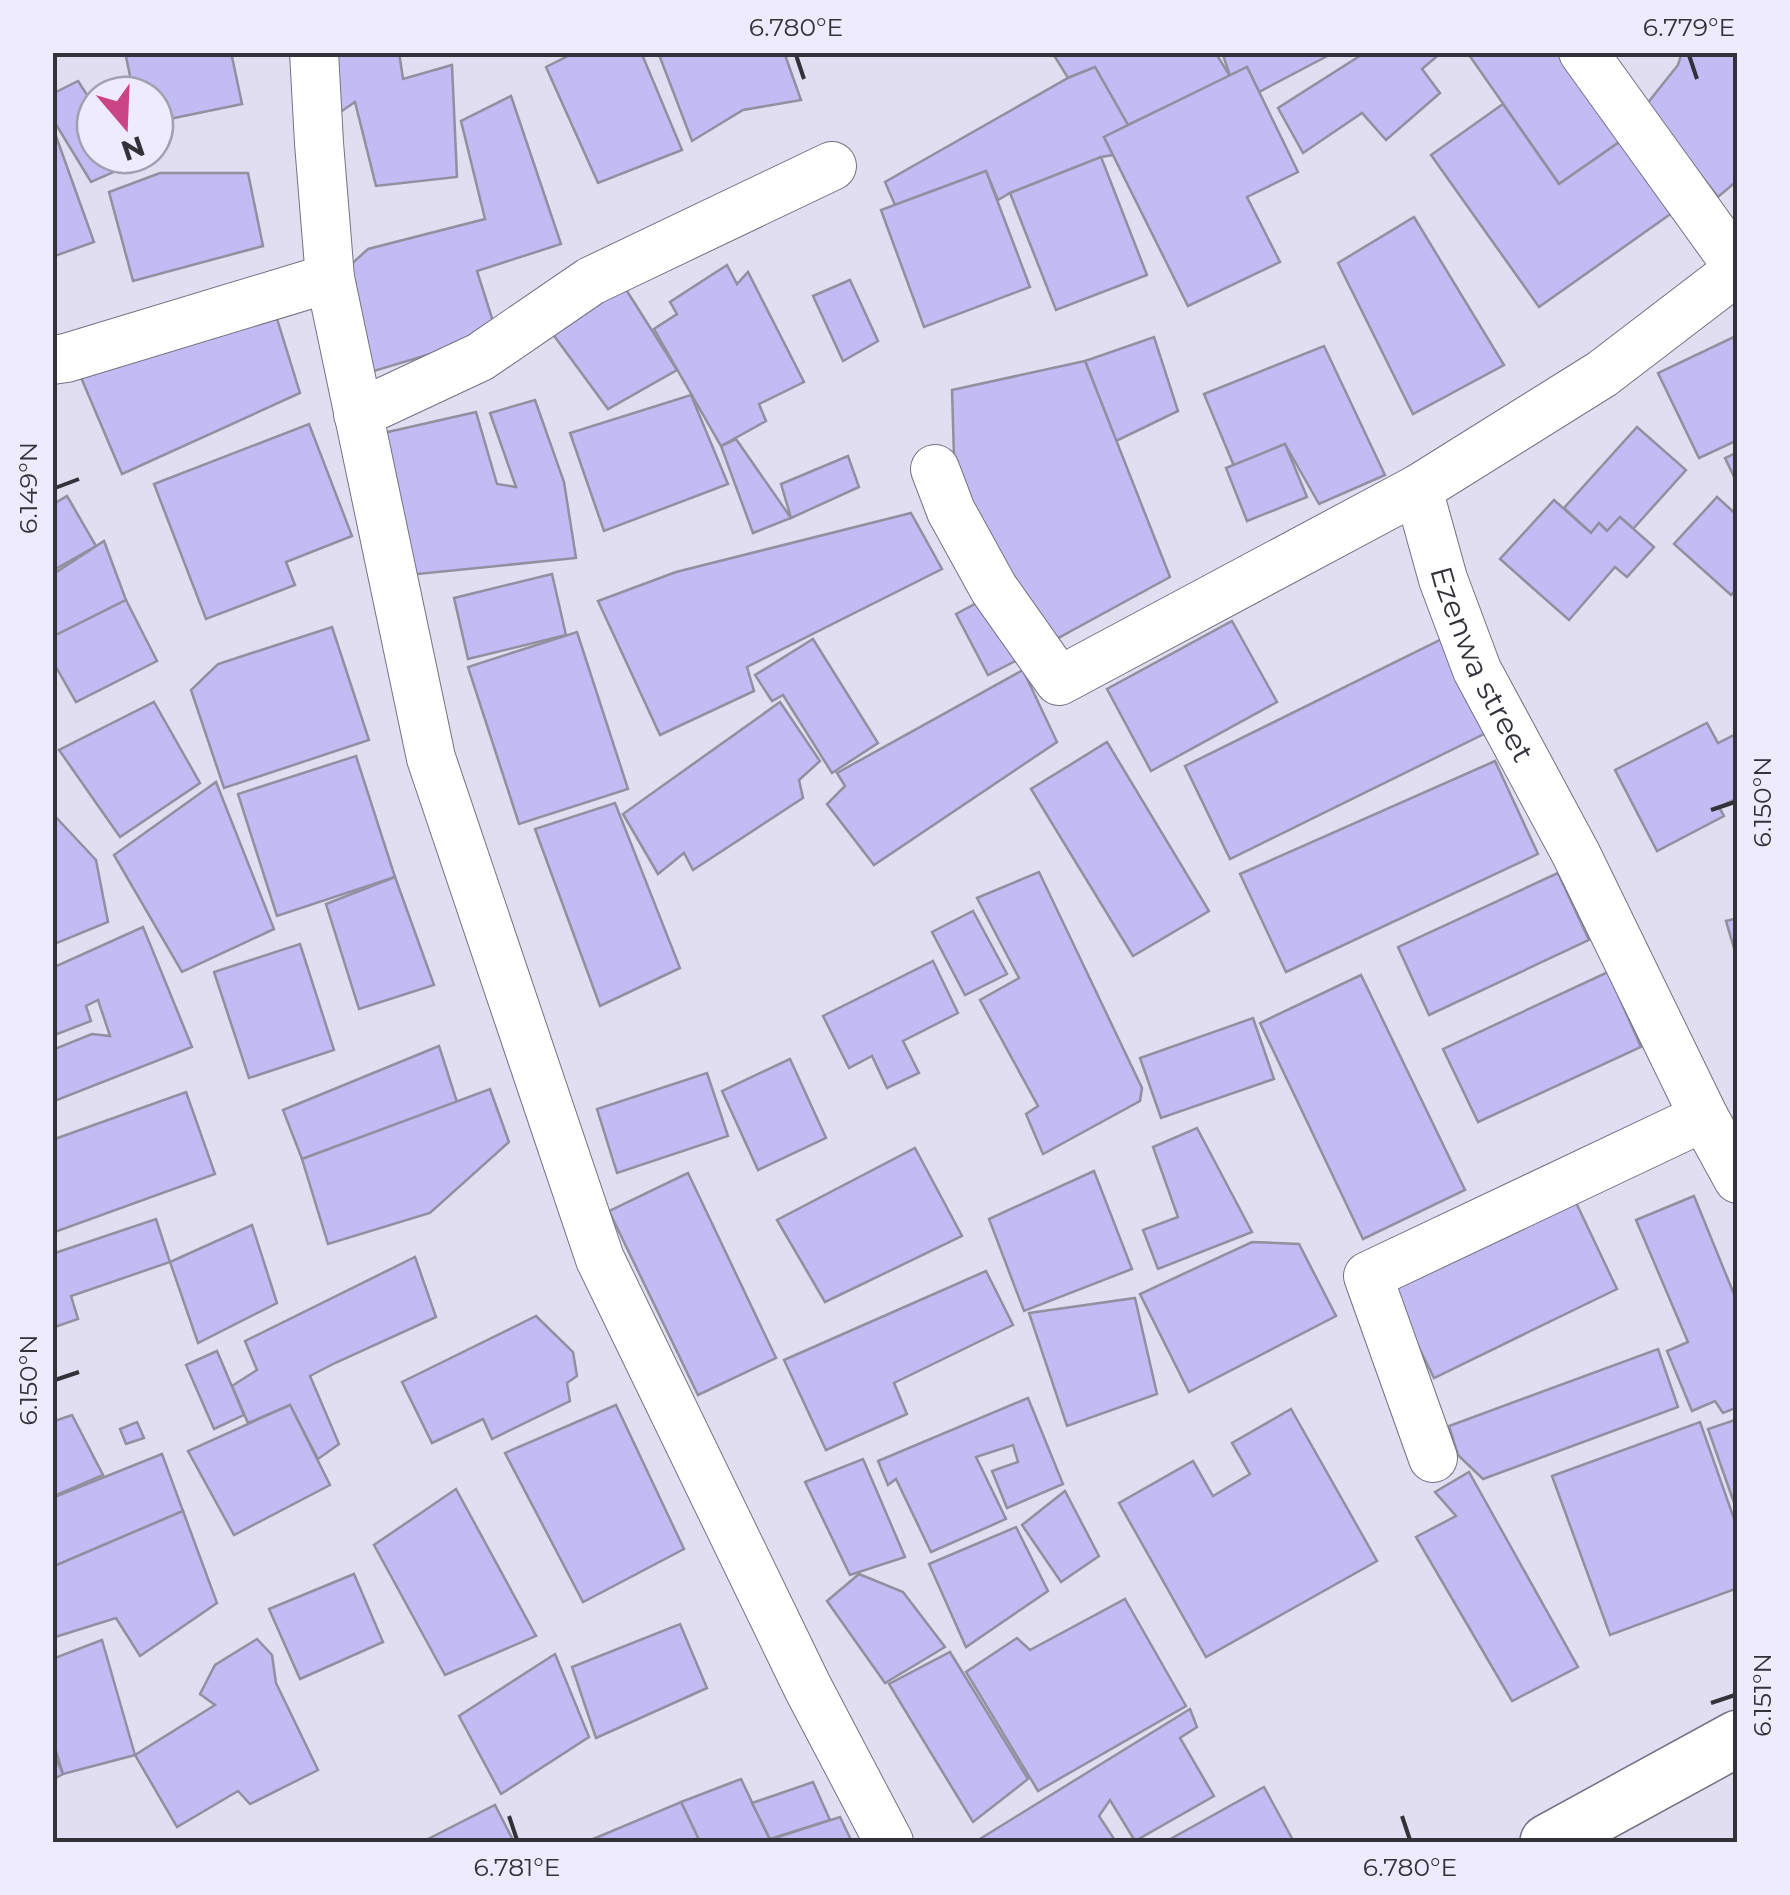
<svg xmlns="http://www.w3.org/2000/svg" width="1790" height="1895" font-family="Montserrat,sans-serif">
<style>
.building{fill:#c3bbf3;stroke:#918fa0;stroke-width:2.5}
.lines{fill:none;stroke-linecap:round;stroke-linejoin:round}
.minor-casing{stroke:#747282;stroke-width:50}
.tertiary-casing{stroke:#747282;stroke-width:58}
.minor{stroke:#fff;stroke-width:48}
.tertiary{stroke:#fff;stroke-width:55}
.ticks{fill:none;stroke:#323239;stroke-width:4}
.labels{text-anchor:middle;stroke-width:8;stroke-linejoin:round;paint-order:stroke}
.street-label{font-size:30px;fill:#323239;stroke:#edebfd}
.neatline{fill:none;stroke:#323239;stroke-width:4}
.ticks-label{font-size:25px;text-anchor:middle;fill:#323239}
</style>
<rect width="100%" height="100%" fill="#e0def0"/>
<g class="building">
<path d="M125 52H231L242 104 155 122V95H134Z"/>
<path d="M327 52H399L403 79 452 65 457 177 376 186 355 102 333 117Z"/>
<path d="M576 52H641L682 150 598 183 546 67Z"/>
<path d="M658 52H784L801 100 743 110 692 141Z"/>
<path d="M1052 52H1215L1230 76 1128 125 1095 67 1068 78Z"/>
<path d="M1222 52H1335L1259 92 1247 67 1230 76Z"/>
<path d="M1366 52H1442L1422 69 1440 93 1386 140 1362 113 1303 153 1278 108Z"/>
<path d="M1467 52H1569L1628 136 1559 184Z"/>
<path d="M1682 52H1735L1738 55V180L1718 197 1646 105 1678 65Z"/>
<path d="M1095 67 1128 125 1104 137 1113 155 1101 157 1010 193 998 200 986 171 895 205 885 182 1068 78Z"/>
<path d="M1247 67 1298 172 1247 197 1280 262 1188 306 1104 137Z"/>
<path d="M78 81 95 107V155H126L132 164 91 182 52 118V94Z"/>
<path d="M511 96 561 244 477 271 497 334 364 374 346 269 368 249 485 219 461 121Z"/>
<path d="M1503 104 1559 184 1628 136 1679 208 1539 307 1431 155Z"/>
<path d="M52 125 94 242 52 257Z"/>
<path d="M1101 157 1147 275 1056 310 1010 193Z"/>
<path d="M986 171 1030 287 924 327 881 210Z"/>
<path d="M160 173H248L263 246 133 281 109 192Z"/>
<path d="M1414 217 1504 365 1413 414 1338 263Z"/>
<path d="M727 265 737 284 748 272 804 382 759 404 766 421 721 446 654 329 677 314 670 302Z"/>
<path d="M620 280 677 370 608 409 552 333Z"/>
<path d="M850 280 878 341 843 361 813 296Z"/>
<path d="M273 306 300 393 122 474 77 368Z"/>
<path d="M1738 335V440L1699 458 1658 373Z"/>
<path d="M1154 337 1178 411 1116 441 1085 361Z"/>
<path d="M1324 346 1385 475 1319 504 1285 444 1234 466 1204 394Z"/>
<path d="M1085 361 1170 577 1049 643 955 490 952 390Z"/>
<path d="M691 395 728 484 604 531 570 433Z"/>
<path d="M535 400 564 482 576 558 408 575 379 434 476 412 497 484 516 487 490 413Z"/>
<path d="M309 424 352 536 286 562 295 585 206 619 154 484Z"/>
<path d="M1637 427 1686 470 1633 529 1620 517 1607 531 1599 523 1591 533 1564 508Z"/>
<path d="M736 439 791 518 753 533 721 446Z"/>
<path d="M1285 444 1307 497 1247 521 1226 468Z"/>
<path d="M1738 452V485L1725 458Z"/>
<path d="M848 456 859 487 791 518 781 484Z"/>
<path d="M67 496 96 546 52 571V505Z"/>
<path d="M1717 497 1738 516V588L1731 595 1674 544Z"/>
<path d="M1554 500 1591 533 1599 523 1607 531 1620 517 1654 547 1627 577 1615 567 1569 620 1500 559Z"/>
<path d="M911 513 942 569 747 667 754 691 660 735 598 601 676 572Z"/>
<path d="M104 541 126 600 52 637V575Z"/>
<path d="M552 574 566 635 468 659 454 598Z"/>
<path d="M992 595 1023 657 988 675 956 614Z"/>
<path d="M126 600 157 661 76 702 52 660V637Z"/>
<path d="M1232 621 1277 702 1151 771 1107 689Z"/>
<path d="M332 627 369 740 224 788 191 690 218 664Z"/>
<path d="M577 632 628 789 519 824 468 667Z"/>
<path d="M813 639 878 743 832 773 783 695 772 701 755 675Z"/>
<path d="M1442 639 1488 732 1230 859 1185 766Z"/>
<path d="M1023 670 1057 742 874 865 827 804 845 786 837 773Z"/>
<path d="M154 702 200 783 120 837 59 750Z"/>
<path d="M780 702 820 761 799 780 803 798 693 870 684 853 658 874 623 814Z"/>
<path d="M1707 723 1718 743 1738 733V798L1719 807 1724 816 1657 851 1615 770Z"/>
<path d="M1107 742 1209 911 1133 956 1031 789Z"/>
<path d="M356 756 395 877 277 916 238 794Z"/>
<path d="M1495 761 1538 854 1286 972 1240 874Z"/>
<path d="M216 782 274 929 182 972 114 855Z"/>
<path d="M615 803 680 968 600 1006 535 829Z"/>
<path d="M52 813 96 860 108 922 52 945Z"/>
<path d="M1039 872 1142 1088 1140 1101 1043 1154 1026 1114 1038 1106 980 1000 1019 978 977 898Z"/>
<path d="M1558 873 1589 940 1429 1015 1398 947Z"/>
<path d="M395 877 434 985 359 1009 326 904Z"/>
<path d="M973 911 1007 974 965 995 932 932Z"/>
<path d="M1738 918V962L1726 921Z"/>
<path d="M143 927 192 1047 52 1102V1050L92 1034 110 1036 98 1000 86 1006 91 1021 52 1036V968Z"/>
<path d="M300 944 334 1050 249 1078 214 972Z"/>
<path d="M933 961 958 1013 903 1041 919 1073 887 1088 872 1056 849 1068 823 1016Z"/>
<path d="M1608 972 1641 1047 1478 1122 1443 1049Z"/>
<path d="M1361 975 1465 1190 1363 1239 1260 1023Z"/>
<path d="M1253 1018 1274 1079 1161 1118 1140 1058Z"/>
<path d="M439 1046 457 1102 302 1159 283 1110Z"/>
<path d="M790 1059 826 1138 758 1170 722 1091Z"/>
<path d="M707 1073 728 1136 617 1173 597 1109Z"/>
<path d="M490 1089 509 1142 430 1213 328 1244 302 1159Z"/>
<path d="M186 1092 215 1174 52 1233V1140Z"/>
<path d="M1197 1128 1252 1232 1158 1269 1143 1230 1178 1217 1153 1147Z"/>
<path d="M915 1148 962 1236 825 1302 777 1220Z"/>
<path d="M1094 1171 1132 1269 1024 1311 989 1219Z"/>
<path d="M688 1173 776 1358 698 1395 609 1211Z"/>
<path d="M1571 1192 1617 1289 1434 1378 1386 1281Z"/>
<path d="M1694 1196 1738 1304V1407L1723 1413 1715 1401 1692 1411 1667 1351 1688 1342 1636 1220Z"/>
<path d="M156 1219 170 1262 71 1296 78 1319 55 1327 52 1319V1254Z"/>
<path d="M252 1225 277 1303 198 1343 170 1262Z"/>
<path d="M1252 1242 1299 1244 1336 1316 1189 1392 1140 1294Z"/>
<path d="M415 1257 436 1317 335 1363 310 1376 339 1444 318 1459 290 1405 248 1423 232 1386 257 1370 245 1341Z"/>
<path d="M986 1271 1013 1325 894 1383 907 1414 826 1450 784 1360Z"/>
<path d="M1135 1298 1157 1394 1067 1426 1029 1313Z"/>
<path d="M536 1316 573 1352 577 1376 567 1383 570 1401 492 1439 483 1419 432 1443 402 1382Z"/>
<path d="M1658 1349 1678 1407 1483 1479 1458 1455 1449 1426Z"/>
<path d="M217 1351 244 1415 214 1429 186 1365Z"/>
<path d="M1028 1398 1063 1484 1007 1508 992 1471 1018 1462 1013 1445 976 1457 1006 1519 931 1552 896 1479 888 1485 878 1461Z"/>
<path d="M290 1405 330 1485 234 1535 188 1451Z"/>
<path d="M616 1405 684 1549 583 1602 505 1453Z"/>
<path d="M1291 1409 1377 1561 1206 1657 1119 1503 1193 1461 1213 1496 1250 1474 1232 1443Z"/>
<path d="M72 1415 103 1475 52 1497V1422Z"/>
<path d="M1738 1419V1514L1708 1429Z"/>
<path d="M137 1422 144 1438 126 1444 120 1429Z"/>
<path d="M1700 1422 1738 1530V1588L1610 1635 1552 1476Z"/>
<path d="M162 1454 183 1511 52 1567V1498Z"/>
<path d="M863 1459 905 1557 850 1575 805 1482Z"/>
<path d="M1469 1472 1578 1667 1512 1701 1416 1537 1456 1516 1435 1492Z"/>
<path d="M456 1489 536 1636 445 1675 374 1545Z"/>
<path d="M1065 1491 1099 1556 1061 1582 1022 1525Z"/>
<path d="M183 1511 217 1603 140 1656 116 1618 52 1638V1567Z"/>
<path d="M1016 1527 1048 1591 966 1647 929 1564Z"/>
<path d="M354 1574 383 1642 300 1679 269 1609Z"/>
<path d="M859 1574 903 1592 945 1647 885 1683 827 1601Z"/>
<path d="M1125 1599 1186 1706 1038 1791 966 1672 1017 1638 1030 1650Z"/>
<path d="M680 1624 707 1688 596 1738 572 1667Z"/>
<path d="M257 1639 272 1655 276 1683 318 1770 250 1804 238 1791 177 1827 135 1755 215 1705 200 1694 215 1665Z"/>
<path d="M102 1640 135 1755 63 1774 52 1738V1659Z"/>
<path d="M950 1652 1028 1779 973 1822 889 1684Z"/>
<path d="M555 1654 589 1737 501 1794 459 1716Z"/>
<path d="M1190 1709 1197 1727 1180 1738 1214 1796 1135 1841 1110 1800 1099 1816 1116 1842H975Z"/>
<path d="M52 1750 63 1774 52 1780Z"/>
<path d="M741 1779 771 1842H700L681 1802Z"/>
<path d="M813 1782 830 1820 770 1839 752 1803Z"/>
<path d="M1264 1787 1294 1842H1165Z"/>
<path d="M681 1802 700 1842H586Z"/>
<path d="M495 1805 514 1842H428L426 1840Z"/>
<path d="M840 1817 852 1842H777L775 1838Z"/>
</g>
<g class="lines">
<g class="minor-casing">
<g id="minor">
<path d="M314 52 319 143 330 278 431 758 600 1259 808 1688 889 1842"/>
<path d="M1583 52 1738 267"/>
<path id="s1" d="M1738 270 1602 374 1418 489 1443 579 1477 670 1576 854 1704 1117 1738 1179"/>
<path d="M52 360 66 358 330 278"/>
<path d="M358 414 480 357 591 281 832 166"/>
<path d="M935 469 951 511 994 589 1059 681 1418 489"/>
<path d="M1433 1458 1368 1276 1704 1117"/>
</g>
</g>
<g class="tertiary-casing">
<path id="tertiary" d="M1548 1842 1738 1738"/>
</g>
<use href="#minor" class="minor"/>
<use href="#tertiary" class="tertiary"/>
</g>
<path class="ticks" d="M796 55 804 79M1689 55 1697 79M55 488 79 479M1711 810 1735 802M55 1380 79 1372M1711 1703 1735 1695M509 1816 517 1840M1402 1816 1410 1840"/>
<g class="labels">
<g class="street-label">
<text dy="10" stroke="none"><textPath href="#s1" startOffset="575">Ezenwa street</textPath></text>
</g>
</g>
<rect width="1790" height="1895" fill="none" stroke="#edebfd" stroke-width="110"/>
<g transform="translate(125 125) rotate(161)"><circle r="48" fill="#edebfd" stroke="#a2a1af" stroke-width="2.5"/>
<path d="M0-8L18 38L0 25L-18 38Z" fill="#cb4586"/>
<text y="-15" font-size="28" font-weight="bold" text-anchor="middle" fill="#323239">N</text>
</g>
<rect x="55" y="55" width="1680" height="1785" class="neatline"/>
<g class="ticks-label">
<text x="796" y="36">6.780°E</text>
<text x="1689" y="36">6.779°E</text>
<text transform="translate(28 488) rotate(-90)" y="9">6.149°N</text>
<text transform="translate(1762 802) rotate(-90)" y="9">6.150°N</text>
<text transform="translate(28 1380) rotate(-90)" y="9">6.150°N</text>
<text transform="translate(1762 1695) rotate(-90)" y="9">6.151°N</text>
<text x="517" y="1876">6.781°E</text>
<text x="1410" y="1876">6.780°E</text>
</g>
</svg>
